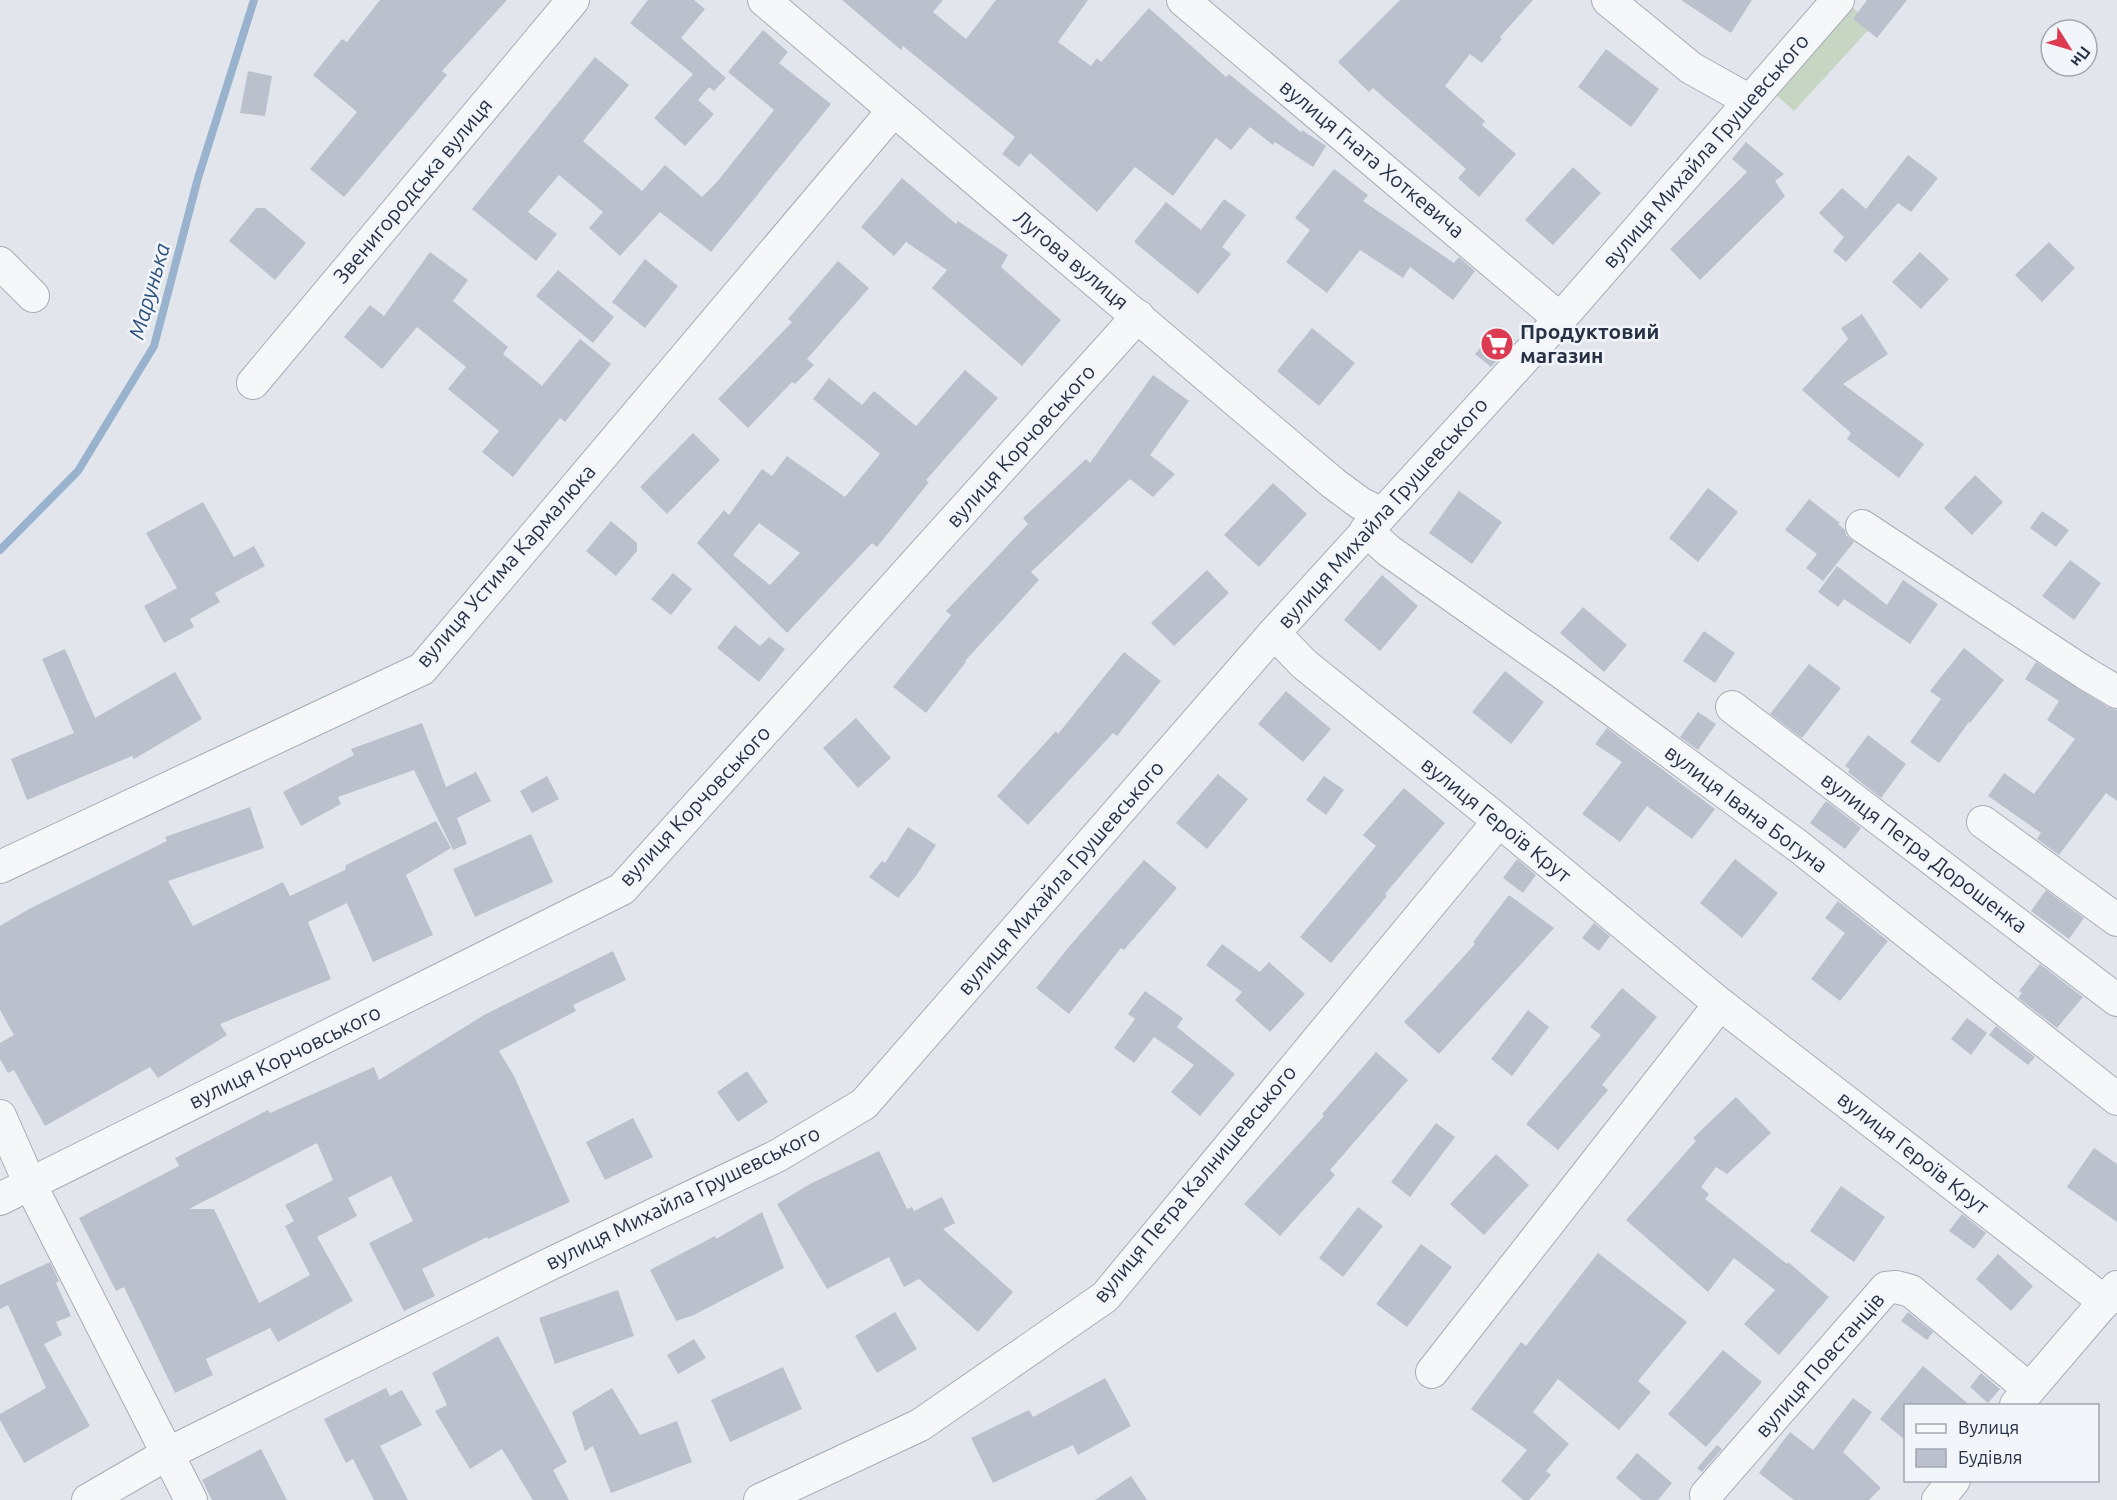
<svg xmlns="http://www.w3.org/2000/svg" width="2117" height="1500" font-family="Ubuntu,sans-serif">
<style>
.green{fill:#c7d6c2}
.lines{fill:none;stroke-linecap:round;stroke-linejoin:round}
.stream{stroke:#99b3cf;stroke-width:8}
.building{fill:#bbc1cc;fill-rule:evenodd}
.minor-casing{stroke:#a6acb7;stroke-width:34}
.minor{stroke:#f5f7f9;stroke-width:32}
.labels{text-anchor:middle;stroke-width:5;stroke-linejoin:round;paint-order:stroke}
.street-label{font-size:21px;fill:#283246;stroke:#f2f5f9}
.poi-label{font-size:21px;font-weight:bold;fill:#283246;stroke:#f2f5f9;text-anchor:start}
.water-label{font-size:22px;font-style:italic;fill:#2d507e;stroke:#f2f5f9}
</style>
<rect width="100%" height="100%" fill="#e2e6ec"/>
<path class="green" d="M1844 0 1873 25 1794 111 1768 88Z"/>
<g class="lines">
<path class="stream" d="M0 550 78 471 154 346 198 178 254 0"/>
</g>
<g class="building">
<path d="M380 0H507L442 71 447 75 344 197 310 169 357 112 313 75 342 39 347 42Z"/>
<path d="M648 0H694L705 9 681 38 726 78 714 91 709 87 698 100 714 114 685 146 654 118 693 74 630 23Z"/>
<path d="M842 0H943L933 12 966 39 996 0H1088L1058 42 1091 66 1097 58 1101 62 1149 8 1226 77 1229 74 1301 132 1302 130 1326 146 1313 167 1275 142 1273 145 1250 127 1231 150 1216 138 1173 196 1135 167 1097 212 1030 153 1019 167 1002 154 1015 137 903 46 901 50Z"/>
<path d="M1400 0H1533L1500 37 1502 39 1482 63 1470 54 1445 86 1485 121 1482 125 1516 154 1479 197 1458 178 1466 169 1373 88 1369 92 1338 62Z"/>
<path d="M1681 0H1752L1731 33Z"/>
<path d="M1867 0H1907L1877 38 1853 19Z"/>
<path d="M763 30 788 52 779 63 831 104 711 252 660 212 620 256 589 228 603 212 559 175 528 212 557 234 536 261 472 209 595 57 629 85 583 141 642 191 665 165 702 197 717 182 774 110 728 72Z"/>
<path d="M1606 49 1659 89 1631 127 1578 87Z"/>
<path d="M248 71 272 76 265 116 240 113Z"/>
<path d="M1746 142 1784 174 1775 181 1785 196 1700 280 1670 249 1747 172 1732 159Z"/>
<path d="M1908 155 1938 178 1911 212 1898 203 1846 262 1833 251 1844 237 1819 213 1842 188 1866 209Z"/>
<path d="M1573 167 1601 193 1553 245 1525 220Z"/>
<path d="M1334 169 1368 195 1363 201 1454 263 1459 257 1475 271 1453 300 1410 267 1403 278 1360 250 1327 293 1286 262 1310 230 1295 218Z"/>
<path d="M902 178 956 224 958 221 1008 255 1001 267 1061 320 1022 366 932 288 947 270 906 242 894 256 861 227Z"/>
<path d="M1224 199 1246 215 1222 247 1231 254 1198 294 1134 242 1166 202 1201 230Z"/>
<path d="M256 208H265L306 243 275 280 229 241Z"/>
<path d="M2049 242 2075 268 2042 302 2015 275Z"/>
<path d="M430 252 468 280 453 301 508 347 503 354 542 386 580 339 611 364 565 422 560 418 513 477 482 452 499 431 448 389 466 367 417 327 382 369 344 337 370 305 384 316Z"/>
<path d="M1920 252 1949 279 1921 309 1892 282Z"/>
<path d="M645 259 678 286 645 328 612 302Z"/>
<path d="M838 261 869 288 807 359 814 365 795 384 792 382 748 428 718 399 792 322 788 319Z"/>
<path d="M558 270 614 317 593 343 536 296Z"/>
<path d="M1862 314 1888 354 1843 384 1924 444 1899 478 1847 439 1851 433 1802 390 1848 339 1841 328Z"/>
<path d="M1499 326 1515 340 1491 367 1475 354Z"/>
<path d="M1312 328 1355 363 1319 406 1277 371Z"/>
<path d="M965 370 998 398 926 480 929 482 877 547 872 543 787 633 697 543 724 510 729 515 762 469 772 476 787 456 845 497 880 454 813 399 829 378 862 405 874 391 916 426ZM759 523 800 553 770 585 733 555Z"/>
<path d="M1153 375 1189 401 1150 455 1175 474 1153 497 1130 479 1031 572 1039 580 965 661 966 662 926 713 893 687 951 615 946 611 1028 524 1023 518 1086 459 1090 463Z"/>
<path d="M693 433 720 460 667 514 640 487Z"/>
<path d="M1975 475 2003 502 1972 535 1944 508Z"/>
<path d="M1273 483 1307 514 1259 567 1224 535Z"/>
<path d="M1708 488 1738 512 1698 562 1669 538Z"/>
<path d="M1459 491 1502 522 1472 564 1429 533Z"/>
<path d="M1809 499 1840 523 1838 524 1845 530 1846 535 1854 542 1823 581 1806 568 1817 554 1785 530Z"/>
<path d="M203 502 234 557 254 546 265 566 215 593 220 602 190 619 194 627 164 643 144 606 177 588 146 533Z"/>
<path d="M2042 511 2069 530 2056 547 2030 528Z"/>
<path d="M611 521 637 543V551L616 576 586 551Z"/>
<path d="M2070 560 2101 583 2074 620 2042 596Z"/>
<path d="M1837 566 1887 605 1903 580 1938 604 1910 644 1844 599 1838 607 1818 592Z"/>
<path d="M1207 570 1229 593 1174 646 1151 623Z"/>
<path d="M673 573 692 589 671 615 651 599Z"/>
<path d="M1382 575 1418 606 1380 651 1344 620Z"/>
<path d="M1583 607 1627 645 1604 672 1560 633Z"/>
<path d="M735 625 760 646 769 637 785 649 759 682 717 648Z"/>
<path d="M1704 631 1735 653 1715 683 1683 661Z"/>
<path d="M1964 648 2004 680 1970 723 1969 722 1939 763 1910 742 1941 699 1930 691Z"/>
<path d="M65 649 95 718 175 672 202 719 134 759 132 756 27 800 11 759 74 733 42 659Z"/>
<path d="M1124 652 1161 681 1117 736 1113 733 1028 825 997 796 1056 731 1058 734Z"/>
<path d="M2036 662 2108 707 2117 710V801L2106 793 2059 855 2037 839 2041 833 1988 796 2004 773 2034 794 2075 739 2047 720 2059 701 2025 679Z"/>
<path d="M1809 664 1841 688 1802 738 1770 714Z"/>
<path d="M1505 671 1544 702 1511 744 1472 712Z"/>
<path d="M1286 691 1331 729 1303 762 1258 724Z"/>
<path d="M1698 712 1716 724 1698 750 1680 737Z"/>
<path d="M856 718 891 758 858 788 823 748Z"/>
<path d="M422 723 446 787 476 772 491 801 457 818 467 844 453 850 414 770 338 797 341 804 301 826 283 792 354 755 351 749Z"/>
<path d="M1607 728 1715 809 1692 839 1647 806 1620 842 1582 814 1622 762 1595 744Z"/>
<path d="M1868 735 1906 764 1881 798 1848 772 1850 769 1845 766Z"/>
<path d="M1218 774 1248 799 1207 849 1176 823Z"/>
<path d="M547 776 559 799 532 813 520 791Z"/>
<path d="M1324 776 1344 790 1326 815 1306 800Z"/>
<path d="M1404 788 1445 823 1385 894 1387 896 1331 963 1300 937 1376 846 1363 835Z"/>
<path d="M1826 801 1861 828 1845 849 1810 823Z"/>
<path d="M250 807 264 848 168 881 193 926 283 882 290 896 345 870 346 865 436 821 451 848 406 875 433 935 373 962 347 903 308 922 331 979 220 1024 227 1035 158 1078 150 1067 45 1126 14 1070 8 1073 0 1059V1043L14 1035 0 1010V926L29 909 167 841 165 837Z"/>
<path d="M908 827 936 845 916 876 898 898 869 877 882 861 885 863Z"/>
<path d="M531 834 553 882 475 917 453 869Z"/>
<path d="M1517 859 1536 875 1523 893 1503 878Z"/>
<path d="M1735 859 1778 893 1742 938 1700 903Z"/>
<path d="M1144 860 1177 888 1124 950 1121 948 1069 1014 1036 988 1068 948Z"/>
<path d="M2046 890 2084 918 2069 939 2031 911Z"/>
<path d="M1509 895 1554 928 1439 1054 1404 1022 1475 944 1473 942Z"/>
<path d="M1838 901 1888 941 1840 1001 1811 979 1845 933 1825 918Z"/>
<path d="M1594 923 1610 936 1599 951 1582 938Z"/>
<path d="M1222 944 1260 972 1269 962 1305 994 1270 1032 1235 1000 1242 992 1206 965Z"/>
<path d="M613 951 626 980 573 1005 576 1011 499 1051 514 1076 570 1202 488 1239 487 1237 422 1269 435 1296 404 1311 369 1243 413 1221 391 1176 348 1198 357 1216 317 1237 353 1301 278 1342 270 1328 206 1359 213 1375 175 1393 124 1287 116 1291 79 1218 179 1166 175 1158 268 1110 270 1113 374 1067 379 1080 484 1015ZM317 1143 333 1180 285 1205 294 1221 285 1226 310 1275 259 1303 214 1209H189Z"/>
<path d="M2040 964 2083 997 2057 1028 2018 998 2022 993 2019 991Z"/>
<path d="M1622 988 1657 1017 1602 1085 1608 1090 1558 1150 1526 1124 1601 1035 1590 1027Z"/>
<path d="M1145 991 1183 1018 1177 1027 1235 1074 1200 1116 1171 1092 1194 1065 1154 1037 1134 1063 1114 1048 1135 1019 1128 1014Z"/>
<path d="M1528 1010 1549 1027 1512 1076 1491 1059Z"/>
<path d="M1967 1018 1987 1033 1971 1055 1951 1039Z"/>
<path d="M1996 1026 2035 1057 2028 1065 1989 1035Z"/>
<path d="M1376 1052 1408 1080 1330 1170 1335 1175 1280 1236 1244 1204 1324 1116 1322 1114Z"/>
<path d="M747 1071 768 1102 738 1122 717 1092Z"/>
<path d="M1736 1097 1771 1133 1727 1174 1716 1167 1701 1187 1709 1194 1705 1199 1787 1264 1788 1262 1829 1297 1779 1355 1744 1324 1775 1290 1734 1258 1708 1292 1626 1220 1696 1141 1693 1138Z"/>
<path d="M633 1118 653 1157 605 1180 586 1142Z"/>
<path d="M1436 1123 1455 1137 1410 1197 1391 1182Z"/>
<path d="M2094 1148 2117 1164V1222L2067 1187Z"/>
<path d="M879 1151 907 1209 912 1207 914 1211 942 1197 955 1223 943 1229 1013 1292 978 1332 919 1279 904 1287 889 1257 827 1289 777 1204 810 1184Z"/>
<path d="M1496 1154 1529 1185 1484 1235 1450 1204Z"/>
<path d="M1841 1186 1885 1217 1854 1262 1810 1231Z"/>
<path d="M1358 1207 1383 1226 1343 1277 1319 1258Z"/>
<path d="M762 1212 784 1268 694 1315 676 1321 650 1270 715 1236 716 1239Z"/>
<path d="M1962 1214 1986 1233 1974 1249 1949 1231Z"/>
<path d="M1421 1244 1452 1267 1407 1327 1376 1304Z"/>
<path d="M1598 1253 1687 1322 1638 1381 1651 1392 1619 1430 1558 1379 1533 1412 1569 1444 1546 1471 1551 1475 1529 1500H1523L1501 1481 1527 1450 1471 1409 1521 1342 1526 1346Z"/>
<path d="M1998 1254 2033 1286 2011 1311 1976 1279Z"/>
<path d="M50 1262 59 1281 56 1283 71 1316 56 1322 62 1335 44 1344 90 1426 24 1463 0 1420V1414L46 1388 8 1305 0 1309V1285Z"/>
<path d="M618 1290 634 1336 555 1364 539 1318Z"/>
<path d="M895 1312 917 1349 877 1373 855 1336Z"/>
<path d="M1908 1312 1933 1332 1927 1340 1901 1321Z"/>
<path d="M498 1336 567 1462 553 1470 569 1500H533L502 1449 470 1469 435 1411 447 1405 432 1373Z"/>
<path d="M694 1339 706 1358 678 1374 667 1355Z"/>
<path d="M1723 1350 1762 1382 1706 1447 1668 1414Z"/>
<path d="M1923 1366 1971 1406H1905V1440L1880 1419Z"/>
<path d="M783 1367 802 1409 730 1442 711 1400Z"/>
<path d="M1981 1373 2000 1389 1988 1403 1970 1387Z"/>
<path d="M1105 1378 1131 1426 1078 1455 1073 1445 993 1483 971 1438 1029 1410 1033 1417Z"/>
<path d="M386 1388 390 1396 402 1390 422 1425 380 1446 408 1500H374L353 1459 346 1463 324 1419Z"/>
<path d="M612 1388 640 1435 677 1421 692 1462 611 1493 593 1446 585 1451 572 1412Z"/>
<path d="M1853 1398 1872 1412 1843 1452 1881 1488 1869 1500H1794L1759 1473 1790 1432 1813 1450Z"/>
<path d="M1717 1445 1722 1449 1702 1472 1697 1468Z"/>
<path d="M261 1449 287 1500H212L202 1480Z"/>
<path d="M1637 1453 1672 1483 1658 1500H1642L1616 1478Z"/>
<path d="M1131 1476 1147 1500H1095Z"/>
</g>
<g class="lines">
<g class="minor-casing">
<g id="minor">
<path d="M764 0 1333 483 1360 503 1382 514"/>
<path d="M1183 0 1560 319"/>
<path d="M1608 0 1691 68 1750 101"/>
<path d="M0 263 33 296"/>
<path d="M253 383 573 0"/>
<path d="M1862 526 2085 673 2117 692"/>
<path d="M1366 530 1389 551 1561 672 1798 846 2117 1099"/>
<path d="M1274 633 1304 664 1499 821 1720 1004 2105 1302"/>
<path d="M1732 707 2117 1000"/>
<path d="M1983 822 2117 920"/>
<path d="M0 867 422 669 893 111"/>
<path d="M0 1116 30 1184 191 1500"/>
<path d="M0 1199 622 889 1138 316"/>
<path d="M1432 1372 1720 1004"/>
<path d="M2016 1405 2117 1287"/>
<path d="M1706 1495 1886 1288 1896 1287 1911 1291 2029 1389"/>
<path d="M88 1500 169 1453 550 1264 777 1156 864 1104 1274 633 1560 319 1838 0"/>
<path d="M760 1500 920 1425 1105 1297 1499 821"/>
<path d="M1938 1500 1954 1480"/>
</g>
</g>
<use href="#minor" class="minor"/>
</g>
<defs>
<g id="supermarket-disc" transform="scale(1.725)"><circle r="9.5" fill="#dc3b51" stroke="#f2f5f9"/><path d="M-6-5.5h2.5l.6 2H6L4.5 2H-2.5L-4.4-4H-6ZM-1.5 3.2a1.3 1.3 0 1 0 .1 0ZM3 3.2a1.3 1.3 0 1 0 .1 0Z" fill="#fff"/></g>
</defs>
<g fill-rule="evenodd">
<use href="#supermarket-disc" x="1497" y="344"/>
</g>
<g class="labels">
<g class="street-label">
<text transform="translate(1706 151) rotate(-49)" y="7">вулиця Михайла Грушевського</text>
<text transform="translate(1372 159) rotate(40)" y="7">вулиця Гната Хоткевича</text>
<text transform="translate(413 191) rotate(-50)" y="7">Звенигородська вулиця</text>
<text transform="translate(1071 260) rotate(40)" y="7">Лугова вулиця</text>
<text transform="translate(1021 446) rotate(-48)" y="7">вулиця Корчовського</text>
<text transform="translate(1383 513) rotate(-48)" y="7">вулиця Михайла Грушевського</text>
<text transform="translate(506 566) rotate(-49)" y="7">вулиця Устима Кармалюка</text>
<text transform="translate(695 806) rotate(-47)" y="7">вулиця Корчовського</text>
<text transform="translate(1746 809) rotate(37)" y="7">вулиця Івана Богуна</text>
<text transform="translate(1496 820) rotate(39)" y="7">вулиця Героїв Крут</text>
<text transform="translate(1924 853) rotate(37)" y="7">вулиця Петра Дорошенка</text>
<text transform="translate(1061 878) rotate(-49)" y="7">вулиця Михайла Грушевського</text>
<text transform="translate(285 1057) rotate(-26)" y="7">вулиця Корчовського</text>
<text transform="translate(1913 1153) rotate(38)" y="7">вулиця Героїв Крут</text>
<text transform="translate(1195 1184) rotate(-50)" y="7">вулиця Петра Калнишевського</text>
<text transform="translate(683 1198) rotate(-26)" y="7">вулиця Михайла Грушевського</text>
<text transform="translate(1820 1365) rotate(-49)" y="7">вулиця Повстанців</text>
</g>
<g class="poi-label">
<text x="1520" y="339">Продуктовий<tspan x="1520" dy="24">магазин</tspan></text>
</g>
<g class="water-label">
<text transform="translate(149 291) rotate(-74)" y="8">Марунька</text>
</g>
</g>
<rect x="1904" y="1404" width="195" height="78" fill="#f2f5f9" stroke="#a1a7b1" stroke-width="1.5"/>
<rect x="1916" y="1424" width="30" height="9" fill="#f5f7f9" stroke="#a1a7b1" stroke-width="1.5"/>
<text x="1958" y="1434" font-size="18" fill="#283246">Вулиця</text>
<rect x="1916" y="1449" width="30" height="18" fill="#bbc1cc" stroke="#a1a7b1" stroke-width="1.5"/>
<text x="1958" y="1464" font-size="18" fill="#283246">Будівля</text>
<g transform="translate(2069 48) rotate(127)"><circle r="28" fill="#f2f5f9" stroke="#a1a7b1" stroke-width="1.5"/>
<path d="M0-4.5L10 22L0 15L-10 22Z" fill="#dc3b51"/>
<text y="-9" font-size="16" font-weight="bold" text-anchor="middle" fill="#283246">Пн</text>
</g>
</svg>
